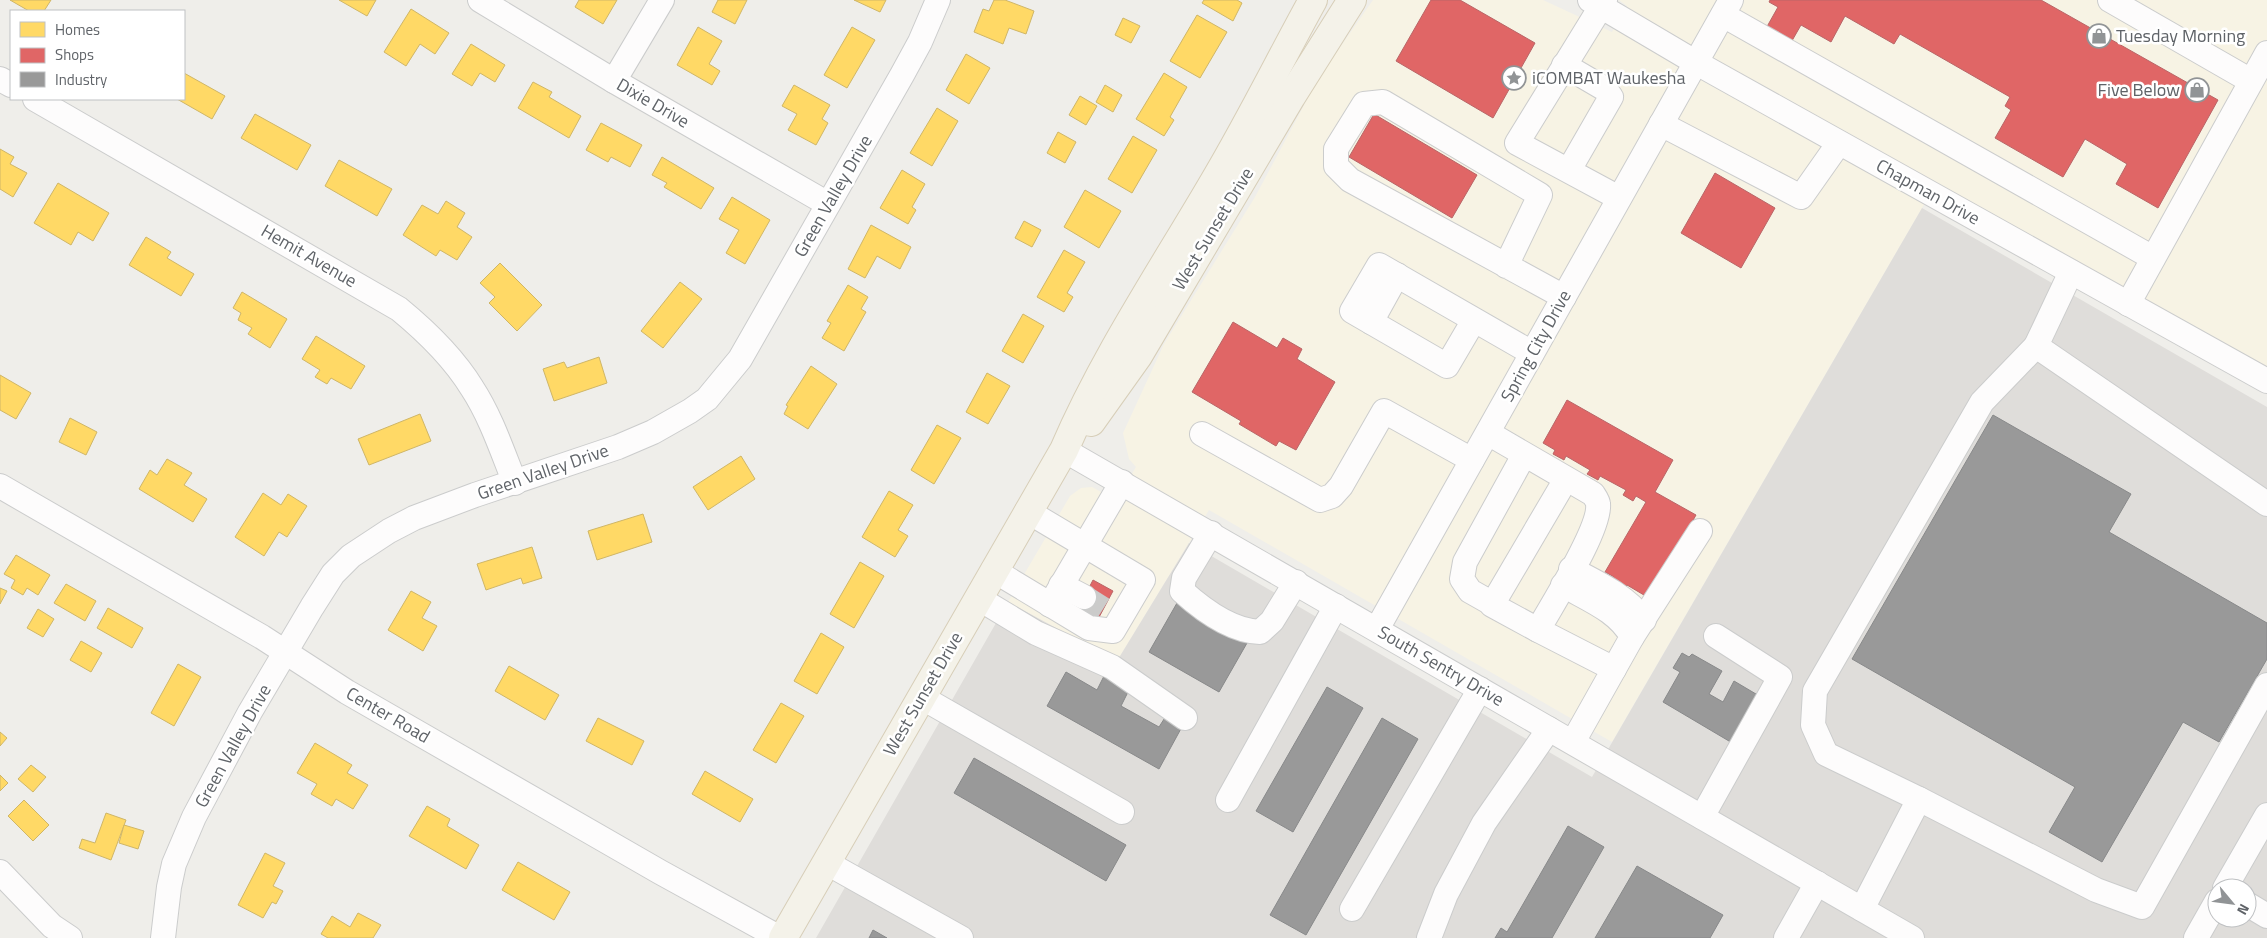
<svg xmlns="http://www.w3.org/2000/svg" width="2267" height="938" font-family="'Titillium Web',sans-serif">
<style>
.commercial{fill:#f7f3e4}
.industrial{fill:#dfddda;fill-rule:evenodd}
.homes{fill:#ffd966;stroke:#cfb667}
.shops{fill:#e06666;stroke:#b96567}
.industry{fill:#999;stroke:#88898a}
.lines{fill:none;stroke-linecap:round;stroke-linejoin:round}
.minor-tunnel{stroke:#cbcbca;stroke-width:24;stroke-dasharray:24 12;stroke-linecap:butt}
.minor-casing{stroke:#cbcccc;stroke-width:26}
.major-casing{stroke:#d7ceb8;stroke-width:30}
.minor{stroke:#fdfcfc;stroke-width:24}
.major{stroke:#f4f2e9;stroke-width:28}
.labels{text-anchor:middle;stroke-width:5;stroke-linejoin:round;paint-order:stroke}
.poi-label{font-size:18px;fill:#5f6368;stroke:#fff;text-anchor:start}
.street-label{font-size:18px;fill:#5f6368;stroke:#fff}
</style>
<rect width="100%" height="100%" fill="#efeeea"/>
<path class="commercial" d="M1373 0H1543L1612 32 1627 6 1619 0H2267V372L1936 184 1612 742 1209 510 1117 661 1008 602 1070 496 1081 488 1092 487 1116 500 1136 467 1129 459 1123 433 1164 344 1255 197 1318 79Z"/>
<path class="industrial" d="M1922 208 2267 407V938H816L1008 602 1117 661 1189 543 1592 777ZM2217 888H2247V918H2217Z"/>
<g class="homes">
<path d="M10 0H51L44 11H29Z"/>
<path d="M339 0H376L367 16Z"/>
<path d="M579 0H617L603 24 575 7Z"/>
<path d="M718 0H747L735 24 712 12Z"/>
<path d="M854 0H886L880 12Z"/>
<path d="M994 0H1005L1034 11 1026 34 1009 28 1003 44 974 32 983 9 989 11Z"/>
<path d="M1204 0H1237L1242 3 1233 21 1202 3Z"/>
<path d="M411 9 449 33 435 54 420 44 406 66 384 52Z"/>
<path d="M1197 15 1227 32 1200 78 1170 61Z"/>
<path d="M1123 18 1140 26 1131 43 1115 35Z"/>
<path d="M698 27 722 41 709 64 720 71 712 85 677 65Z"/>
<path d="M852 27 875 40 847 88 824 75Z"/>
<path d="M471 44 505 65 495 82 480 73 472 86 452 74Z"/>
<path d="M966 54 990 68 969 104 946 90Z"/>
<path d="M184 73 225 96 212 119 177 99H184Z"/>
<path d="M1164 73 1187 87 1170 117 1174 120 1164 136 1136 119Z"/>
<path d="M533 82 552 92 549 97 581 116 569 138 518 108Z"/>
<path d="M794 85 830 105 822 119 828 123 816 145 788 130 797 114 782 106Z"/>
<path d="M1105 85 1122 95 1113 112 1096 102Z"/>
<path d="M1080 96 1097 106 1086 125 1069 115Z"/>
<path d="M937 108 958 121 932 166 910 153Z"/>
<path d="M255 114 311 145 297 170 241 138Z"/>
<path d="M601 123 642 145 630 167 611 157 608 162 586 150Z"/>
<path d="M1058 132 1076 142 1065 163 1047 153Z"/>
<path d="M1133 136 1157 150 1132 193 1108 179Z"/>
<path d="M0 149 14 157 10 164 27 173 13 197 0 189Z"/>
<path d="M662 157 714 188 701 209 664 187 667 183 652 175Z"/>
<path d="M339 160 392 189 377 216 325 186Z"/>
<path d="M902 170 925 184 912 207 916 210 908 224 880 208Z"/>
<path d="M58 183 109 213 93 241 78 232 71 245 34 223Z"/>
<path d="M1085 190 1121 211 1099 248 1064 227Z"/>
<path d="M732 197 770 220 745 264 726 253 739 230 719 219Z"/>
<path d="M446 201 465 213 457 227 472 237 457 260 440 250 436 256 403 235 422 205 438 214Z"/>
<path d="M1024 221 1041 230 1032 247 1015 238Z"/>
<path d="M871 225 911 247 900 269 877 256 865 278 848 269Z"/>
<path d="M146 237 171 252 167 258 194 274 181 296 129 265Z"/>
<path d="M1064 250 1085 262 1067 293 1073 297 1064 312 1037 297Z"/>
<path d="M500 263 542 305 517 331 489 303 495 297 480 283Z"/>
<path d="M680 282 702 299 663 348 641 331Z"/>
<path d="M848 285 868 297 861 309 866 312 844 351 822 338 831 323 827 321Z"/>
<path d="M242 292 287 319 270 348 248 334 252 328 238 320 241 313 233 308Z"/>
<path d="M1023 314 1044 326 1023 363 1002 351Z"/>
<path d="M316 336 365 366 351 389 331 378 327 384 315 377 320 370 302 359Z"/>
<path d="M599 357 607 383 554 401 543 369 564 362 567 368Z"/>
<path d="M811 366 837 384 808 429 784 414 788 406 786 405Z"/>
<path d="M987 373 1010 386 988 424 966 412Z"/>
<path d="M0 375 31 393 16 419 0 410Z"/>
<path d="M420 414 431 441 369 465 358 439Z"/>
<path d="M70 418 97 432 86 455 59 442Z"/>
<path d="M937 425 961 438 934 484 911 470Z"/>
<path d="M741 456 755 479 708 510 693 487Z"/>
<path d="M167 459 192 473 184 485 207 499 193 522 139 489 150 470 157 475Z"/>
<path d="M889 491 913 505 898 530 908 536 895 557 862 537Z"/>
<path d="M263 493 281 505 288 494 307 506 287 537 279 532 264 556 235 537Z"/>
<path d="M643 514 652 542 597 560 588 531Z"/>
<path d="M532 547 542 578 523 584 521 578 486 590 477 564Z"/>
<path d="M16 555 50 575 38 595 27 588 23 595 11 588 15 580 4 574Z"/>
<path d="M860 562 884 576 854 628 830 614Z"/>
<path d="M66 584 96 601 85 621 54 603Z"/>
<path d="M0 588 7 591 0 604Z"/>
<path d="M411 591 431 602 422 618 437 626 423 651 388 630Z"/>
<path d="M108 608 143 628 132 648 97 628Z"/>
<path d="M38 609 54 619 43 637 27 628Z"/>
<path d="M821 633 844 647 817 694 794 681Z"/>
<path d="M81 641 102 653 91 672 70 660Z"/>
<path d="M178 664 201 677 174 726 151 713Z"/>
<path d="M509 666 559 695 545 720 495 691Z"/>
<path d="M781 703 804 716 776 763 753 750Z"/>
<path d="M598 718 644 741 632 765 586 741Z"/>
<path d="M0 732 7 738 0 746Z"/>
<path d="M315 743 352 765 347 773 368 785 353 809 336 799 332 806 311 794 317 784 297 773Z"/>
<path d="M31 765 46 777 33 792 18 779Z"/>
<path d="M705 771 753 799 740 822 692 794Z"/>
<path d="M0 775 8 783 0 791Z"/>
<path d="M24 800 49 825 33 841 8 816Z"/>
<path d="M427 806 450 819 447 826 479 845 466 869 409 836Z"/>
<path d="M106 813 126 820 111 860 79 848 82 839 95 843Z"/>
<path d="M124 825 144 831 138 849 119 843Z"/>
<path d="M265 853 285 863 273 886 283 891 276 904 272 902 263 918 238 905Z"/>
<path d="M518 862 570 892 554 920 502 890Z"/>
<path d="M358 913 381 925 373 938H328L321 934 332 916 350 927Z"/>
</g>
<g class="shops">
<path d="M1431 0H1460L1535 43 1493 118 1396 61Z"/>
<path d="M1770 0H2041L2218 100 2158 208 2116 184 2127 164 2085 139 2063 177 1995 138 2011 110 2005 106 2010 97 1900 34 1894 44 1845 16 1831 42 1801 25 1789 46 1764 32 1778 7 1769 2Z"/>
<path d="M1374 114 1477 175 1452 218 1349 157Z"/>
<path d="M1715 173 1775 208 1741 268 1681 233Z"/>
<path d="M1233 322 1277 348 1283 338 1302 349 1297 359 1335 382 1296 450 1279 441 1276 446 1239 424 1241 421 1192 392Z"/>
<path d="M1567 400 1673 460 1655 492 1696 515 1649 598 1627 585 1624 591 1611 583 1614 577 1605 572 1646 502 1636 496 1633 501 1623 495 1626 490 1600 476 1598 480 1587 474 1590 470 1566 456 1564 460 1553 454 1555 450 1543 443Z"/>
<path d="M1093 580 1113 591 1097 621 1077 611Z"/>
</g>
<g class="industry">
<path d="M1993 415 2131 494 2109 532 2267 623V659L2219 742 2183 722 2102 862 2049 832 2075 787 1852 659Z"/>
<path d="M1177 603 1247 643 1219 692 1149 652Z"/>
<path d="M1682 653 1689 657 1692 654 1722 671 1709 694 1723 702 1734 681 1761 697 1734 744 1663 702 1680 672 1673 668Z"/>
<path d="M1066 672 1097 690 1105 674 1130 688 1121 706 1159 727 1166 716 1183 725 1159 769 1047 706Z"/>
<path d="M1327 687 1363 708 1293 832 1256 811Z"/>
<path d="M1382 718 1418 739 1306 935 1270 915Z"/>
<path d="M974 758 1126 845 1106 881 954 793Z"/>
<path d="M1568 826 1604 847 1552 938H1495L1501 928 1507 932Z"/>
<path d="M1637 866 1723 915 1710 938H1595Z"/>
<path d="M873 930 887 938H869Z"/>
</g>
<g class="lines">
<path class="minor-tunnel" d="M1084 597 1103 609"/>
<g class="minor-casing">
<g id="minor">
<path d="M480 0 614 81 828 204"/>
<path d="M1590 0 1695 62 2267 381"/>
<path d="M1605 0 1517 143 1619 198"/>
<path d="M2110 0 2251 81"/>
<path d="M1723 15 2153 258"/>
<path d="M1564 65 1605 89 1611 97 1569 170"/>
<path d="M0 79 11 85"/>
<path d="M614 81 662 0"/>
<path d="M35 99 399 309C427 332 453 357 472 388 491 417 502 451 515 483"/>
<path d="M1661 124 1801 197 1839 143"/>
<path d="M1506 266 1540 195 1383 102 1364 104 1336 149V166L1350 180 1564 297"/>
<path d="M2071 272 2036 346 2267 504"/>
<path d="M2128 304 2267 53"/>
<path d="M1474 320 1447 366 1352 311 1379 265 1532 353"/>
<path d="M1371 322 1397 275"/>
<path d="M1488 433 1593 494C1595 497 1598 501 1598 504 1601 529 1551 606 1538 630L1614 669 1573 742"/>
<path d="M1202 434 1320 500 1332 496 1341 486 1384 411 1472 460"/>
<path d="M1064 450 1912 938"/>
<path d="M0 486 262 637 347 692 660 872 780 938"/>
<path d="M1211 533 1184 578 1182 591C1203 610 1231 631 1260 632L1272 621 1296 582"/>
<path d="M1571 569C1598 583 1626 596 1644 620"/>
<path d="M993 570 1089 628 1113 631 1143 580 1027 511"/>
<path d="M1061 585 1084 597"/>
<path d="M1563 585C1587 599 1619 611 1632 637L1614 669"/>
<path d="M978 598 1036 633 1112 667 1185 718"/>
<path d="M1493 604 1470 591 1462 579 1465 562 1524 455"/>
<path d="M1050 605 1122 482"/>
<path d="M1377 629 1731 0"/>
<path d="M1538 630 1492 605 1566 479"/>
<path d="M1632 637 1700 531"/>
<path d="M921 697 1122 812"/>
<path d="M1919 799 1826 754 1813 725 1815 691 1982 402 2036 346"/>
<path d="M1228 800 1336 606"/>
<path d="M1702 817 1780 677 1716 636"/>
<path d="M827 863 961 938"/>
<path d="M0 872 52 926 70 938"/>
<path d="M2225 888 2267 815"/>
<path d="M2247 904 2267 916"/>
<path d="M1352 909 1480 689"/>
<path d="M1862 909 1919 799 2096 890 2142 907 2267 685"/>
<path d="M163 938 169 887 174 864 194 817 250 712 312 607 333 574 351 556 389 531 414 518 475 495 618 447 653 432 690 411 707 399 740 359 902 75 920 42 938 0"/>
<path d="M1429 938 1446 894 1484 823 1549 729"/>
<path d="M1786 938 1817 883"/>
<path d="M2196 938 2217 901"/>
</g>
</g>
<g class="major-casing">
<g id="major">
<path d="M1091 422 1138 356 1291 97 1352 0"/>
<path d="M783 938 1064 450C1105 355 1163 269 1215 180 1250 121 1280 60 1313 0"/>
</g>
</g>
<use href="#minor" class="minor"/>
<use href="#major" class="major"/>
</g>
<defs>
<g id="shop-ring" transform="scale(1.25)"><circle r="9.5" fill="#fff" stroke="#919496" stroke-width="1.5"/><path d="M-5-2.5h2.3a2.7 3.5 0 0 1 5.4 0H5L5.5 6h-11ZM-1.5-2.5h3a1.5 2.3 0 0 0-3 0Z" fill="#919496"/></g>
<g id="sight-ring" transform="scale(1.25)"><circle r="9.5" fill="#fff" stroke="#919496" stroke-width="1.5"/><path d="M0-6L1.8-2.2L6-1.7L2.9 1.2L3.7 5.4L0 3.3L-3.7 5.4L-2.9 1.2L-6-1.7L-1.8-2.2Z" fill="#919496"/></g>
</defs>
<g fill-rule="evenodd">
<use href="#shop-ring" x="2099" y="36"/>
<use href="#sight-ring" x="1514" y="78"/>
<use href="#shop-ring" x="2197" y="90"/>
</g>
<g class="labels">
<g class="poi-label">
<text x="2116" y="42">Tuesday Morning</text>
<text x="1532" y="84">iCOMBAT Waukesha</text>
<text x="2180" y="96" text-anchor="end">Five Below</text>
</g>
<g class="street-label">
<text transform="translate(653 103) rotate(30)" y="6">Dixie Drive</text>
<text transform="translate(1928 192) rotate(29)" y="6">Chapman Drive</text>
<text transform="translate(833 196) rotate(-60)" y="6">Green Valley Drive</text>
<text transform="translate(1213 229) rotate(-59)" y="6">West Sunset Drive</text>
<text transform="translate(309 256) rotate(30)" y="6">Hemit Avenue</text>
<text transform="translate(1536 346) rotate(-61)" y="6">Spring City Drive</text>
<text transform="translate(543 472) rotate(-19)" y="6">Green Valley Drive</text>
<text transform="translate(1441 666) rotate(30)" y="6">South Sentry Drive</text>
<text transform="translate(923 694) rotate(-60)" y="6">West Sunset Drive</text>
<text transform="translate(388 715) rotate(30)" y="6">Center Road</text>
<text transform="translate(233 746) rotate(-61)" y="6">Green Valley Drive</text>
</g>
</g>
<rect x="10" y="10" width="175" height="90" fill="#ffffff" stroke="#bfc1c3"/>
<rect x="20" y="22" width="25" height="15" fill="#ffd966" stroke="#bfc1c3"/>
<text x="55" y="35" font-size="15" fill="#5f6368">Homes</text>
<rect x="20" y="48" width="25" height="15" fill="#e06666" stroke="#bfc1c3"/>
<text x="55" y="60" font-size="15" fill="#5f6368">Shops</text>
<rect x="20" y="72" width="25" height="15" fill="#999999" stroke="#bfc1c3"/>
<text x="55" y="85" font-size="15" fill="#5f6368">Industry</text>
<g transform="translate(2232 903) rotate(119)"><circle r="24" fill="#ffffff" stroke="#bfc1c3"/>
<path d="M0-4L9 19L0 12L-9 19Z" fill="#919496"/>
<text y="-8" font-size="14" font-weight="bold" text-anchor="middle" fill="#5f6368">N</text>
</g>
</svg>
